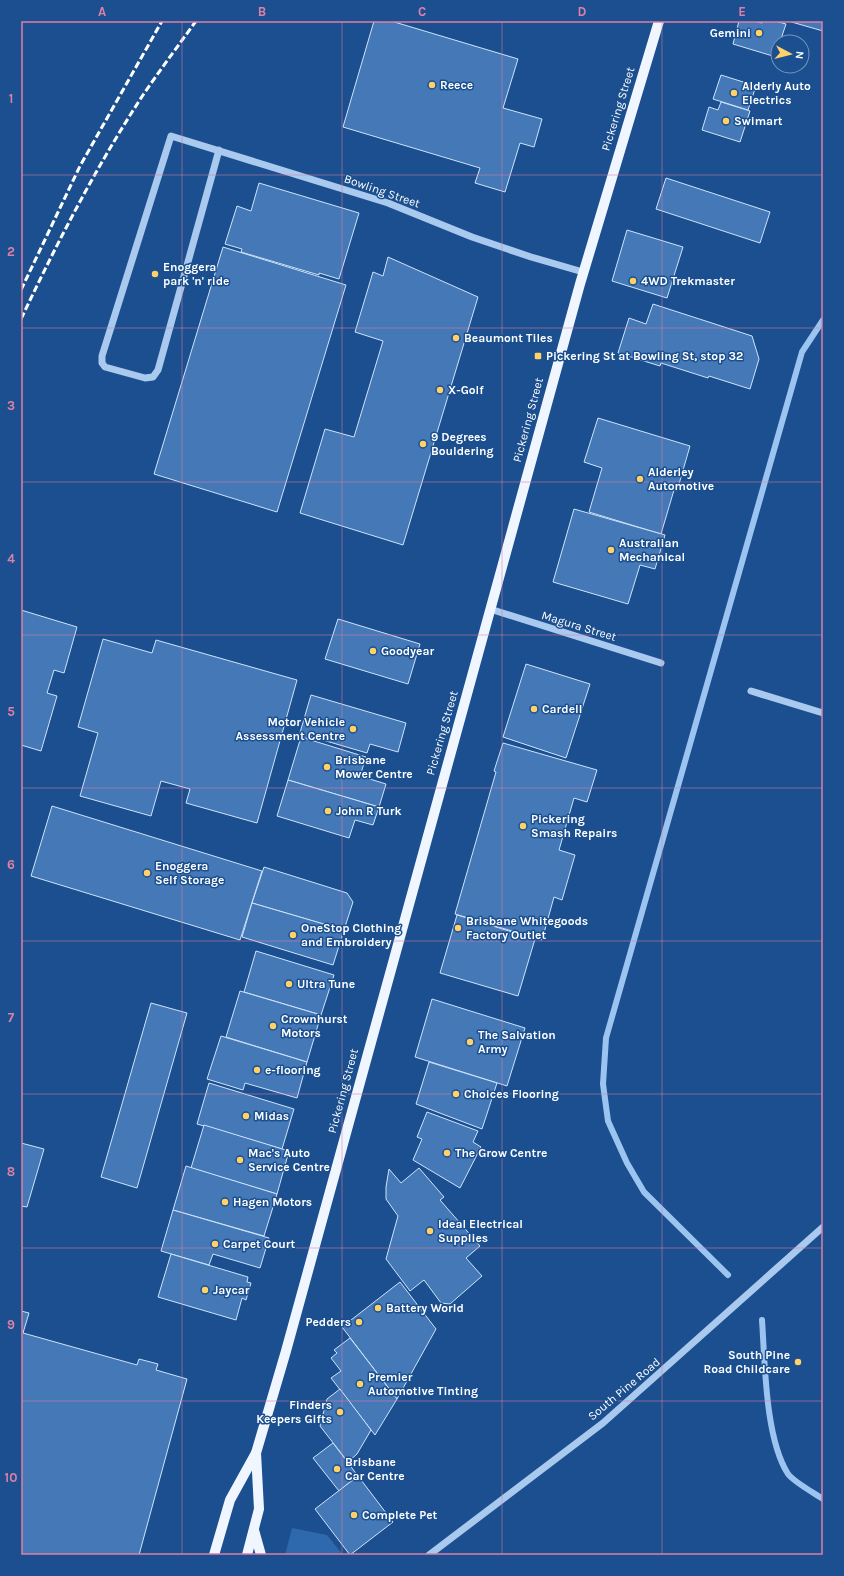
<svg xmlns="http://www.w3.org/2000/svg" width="844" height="1576" font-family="Karla,sans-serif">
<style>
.green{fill:#2e69ad}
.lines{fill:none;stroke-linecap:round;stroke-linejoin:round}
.stream{stroke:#9cc4f0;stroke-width:6}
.building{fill:#4478b7;stroke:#cfe3fa}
.minor{stroke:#a9c9ee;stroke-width:7}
.major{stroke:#f0f6ff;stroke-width:10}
.rail{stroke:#fff;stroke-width:3;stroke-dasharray:7 3;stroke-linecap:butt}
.grid{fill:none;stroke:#dd80a5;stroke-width:1;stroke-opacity:0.55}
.poi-dot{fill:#ffd166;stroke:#1b4f8f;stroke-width:1.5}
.labels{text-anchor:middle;stroke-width:3;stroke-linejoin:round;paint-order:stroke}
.poi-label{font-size:12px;font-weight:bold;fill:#fff;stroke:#1b4f8f;text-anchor:start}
.street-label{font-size:12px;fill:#fff;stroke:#1b4f8f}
.neatline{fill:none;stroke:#dd80a5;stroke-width:1.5}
.grid-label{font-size:13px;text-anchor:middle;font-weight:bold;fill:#dd80a5}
</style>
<rect width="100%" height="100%" fill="#1b4f8f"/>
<path class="green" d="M292 1528 327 1535 343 1555H285Z"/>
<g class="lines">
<g class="stream">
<path d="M728 1275 644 1192 627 1163 608 1121 603 1084 606 1038 802 352 823 320"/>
<path d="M762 1320C765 1362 765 1438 788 1474 794 1482 814 1493 823 1499"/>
</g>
</g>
<g class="building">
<path d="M374 21H391L518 59 503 108 542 119 534 147 520 143 505 192 475 183 480 168 343 127Z"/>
<path d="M739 21H754L762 23 763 21H775L786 24 780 42H778L776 57 733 44Z"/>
<path d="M788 21H823V31Z"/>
<path d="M721 75 756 86 748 110 713 99Z"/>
<path d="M721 102 750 111 740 142 702 130 709 107 718 110Z"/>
<path d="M666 178 770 212 760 243 656 209Z"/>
<path d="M259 183 359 213 339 279 319 273V275L241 252 242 249 225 244 237 206 251 211Z"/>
<path d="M627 230 683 247 667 298 612 281Z"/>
<path d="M223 247 346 285 277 512 154 474Z"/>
<path d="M388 257 478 297 403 545 300 513 325 429 354 437 383 341 355 332 373 272 383 276Z"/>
<path d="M653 304 752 336 759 359 750 389 709 376 708 378 661 363 660 366 618 353 629 318 646 324Z"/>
<path d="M598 418 690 446 677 491 674 490 661 534 589 512 602 468 584 462Z"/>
<path d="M574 509 665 535 655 569 640 565 628 604 553 582Z"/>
<path d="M21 610 77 627 64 673 54 670 47 693 57 696 41 751 21 745Z"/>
<path d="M338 619 420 644 408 684 325 659Z"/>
<path d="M103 639 152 653 156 640 297 680 257 823 186 803 190 789 161 781 151 816 80 796 98 733 78 727Z"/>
<path d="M526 664 590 684 566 758 503 737Z"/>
<path d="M311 695 406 723 398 752 370 744 367 753 309 736 308 739 299 736Z"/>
<path d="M301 737 366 757 360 776 386 784 379 807 288 780Z"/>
<path d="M503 743 597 770 587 802 574 798 559 850 575 855 562 900 554 897 542 940 455 914 496 772 494 771Z"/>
<path d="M288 780 379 807 373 825 355 820 349 838 277 816Z"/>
<path d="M52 806 262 871 240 940 31 876Z"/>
<path d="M264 867 347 893 353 902 344 930 252 903Z"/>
<path d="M252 903 344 930 333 965 242 937Z"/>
<path d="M457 915 535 939 518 996 440 973Z"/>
<path d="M256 951 334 975 321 1015 244 992Z"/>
<path d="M240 991 321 1015 307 1062 226 1037Z"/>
<path d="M432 999 525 1028 507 1086 415 1057Z"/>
<path d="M151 1003 187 1013 137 1188 101 1177Z"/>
<path d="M221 1036 307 1062 297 1098 245 1083 243 1090 207 1079Z"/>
<path d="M429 1062 497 1083 482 1129 416 1104Z"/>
<path d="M209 1083 294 1109 282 1149 197 1124Z"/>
<path d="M427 1112 478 1131 473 1142 481 1147 460 1188 413 1160 422 1139 417 1137Z"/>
<path d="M204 1125 289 1151 277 1194 191 1168Z"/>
<path d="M21 1143 44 1149 27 1207 21 1206Z"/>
<path d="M186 1166 277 1194 264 1236 173 1210Z"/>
<path d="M419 1168 444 1197 440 1200 480 1246 466 1258 482 1276 450 1304 441 1303 424 1280 410 1291 386 1259 398 1216 386 1199V1187L389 1169 401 1183Z"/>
<path d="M173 1210 269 1238 260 1268 213 1254 209 1265 161 1251Z"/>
<path d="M171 1254 248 1277 247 1282 251 1283 246 1300 242 1298 236 1320 158 1297Z"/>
<path d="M400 1282 436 1329 397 1399 342 1327Z"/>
<path d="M21 1311 29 1313 23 1333 137 1365 139 1359 158 1364 156 1370 187 1379 139 1555H21Z"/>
<path d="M350 1338 397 1399 375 1435 331 1378 341 1371 331 1358 337 1353 334 1350Z"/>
<path d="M340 1389 371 1430 357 1454 348 1462 320 1426 327 1399Z"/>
<path d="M333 1443 358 1476 339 1491 313 1458Z"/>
<path d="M358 1476 393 1522 350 1555 315 1509Z"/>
</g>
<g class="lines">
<g class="minor">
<path d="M219 150 158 370 153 377 145 378 105 367 102 363V356L171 136 388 203 472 237 531 257 583 272"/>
<path d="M490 609 661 663"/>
<path d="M751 691 823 713"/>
<path d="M429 1555 603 1423 823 1227"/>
</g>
<g class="major">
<path d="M254 1530 261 1555"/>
<path d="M214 1555 230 1500 256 1453 286 1351 580 284 659 21"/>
<path d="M247 1555 259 1509 256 1453"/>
</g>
<g class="rail">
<path d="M21 290 80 166 162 21"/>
<path d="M21 319C58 241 96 167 143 95 160 70 178 46 196 21"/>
</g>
</g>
<path class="grid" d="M182 21V1555M342 21V1555M502 21V1555M662 21V1555M21 175H823M21 328H823M21 482H823M21 635H823M21 788H823M21 941H823M21 1094H823M21 1248H823M21 1401H823"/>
<g class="poi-dot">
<circle cx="759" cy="33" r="4"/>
<circle cx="432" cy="85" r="4"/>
<circle cx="734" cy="93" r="4"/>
<circle cx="726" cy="121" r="4"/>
<circle cx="155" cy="274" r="4"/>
<circle cx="633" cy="281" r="4"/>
<circle cx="456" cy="338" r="4"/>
<rect x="534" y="352" width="8" height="8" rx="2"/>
<circle cx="440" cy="390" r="4"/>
<circle cx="423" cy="444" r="4"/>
<circle cx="640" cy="479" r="4"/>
<circle cx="611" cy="550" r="4"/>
<circle cx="373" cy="651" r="4"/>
<circle cx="534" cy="709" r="4"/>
<circle cx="353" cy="729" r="4"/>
<circle cx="327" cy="767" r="4"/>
<circle cx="328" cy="811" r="4"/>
<circle cx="523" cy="826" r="4"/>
<circle cx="147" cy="873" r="4"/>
<circle cx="458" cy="928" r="4"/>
<circle cx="293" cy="935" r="4"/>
<circle cx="289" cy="984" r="4"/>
<circle cx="273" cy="1026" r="4"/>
<circle cx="470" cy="1042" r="4"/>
<circle cx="257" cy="1070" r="4"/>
<circle cx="456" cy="1094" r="4"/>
<circle cx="246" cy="1116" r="4"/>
<circle cx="447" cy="1153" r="4"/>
<circle cx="240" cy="1160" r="4"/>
<circle cx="225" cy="1202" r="4"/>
<circle cx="430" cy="1231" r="4"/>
<circle cx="215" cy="1244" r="4"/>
<circle cx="205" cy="1290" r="4"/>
<circle cx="378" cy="1308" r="4"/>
<circle cx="359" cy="1322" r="4"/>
<circle cx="798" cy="1362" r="4"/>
<circle cx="360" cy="1384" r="4"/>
<circle cx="340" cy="1412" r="4"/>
<circle cx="337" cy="1469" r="4"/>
<circle cx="354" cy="1515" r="4"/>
</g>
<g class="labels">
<g class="poi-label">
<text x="751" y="37" text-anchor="end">Gemini</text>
<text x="440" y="89">Reece</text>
<text x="742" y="90">Alderly Auto<tspan x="742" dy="14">Electrics</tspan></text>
<text x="734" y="125">Swimart</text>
<text x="163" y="271">Enoggera<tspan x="163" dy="14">park 'n' ride</tspan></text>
<text x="641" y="285">4WD Trekmaster</text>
<text x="464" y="342">Beaumont Tiles</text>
<text x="546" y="360">Pickering St at Bowling St, stop 32</text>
<text x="448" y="394">X-Golf</text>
<text x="431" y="441">9 Degrees<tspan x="431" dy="14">Bouldering</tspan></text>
<text x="648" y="476">Alderley<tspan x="648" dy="14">Automotive</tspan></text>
<text x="619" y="547">Australian<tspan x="619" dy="14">Mechanical</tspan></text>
<text x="381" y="655">Goodyear</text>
<text x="542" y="713">Cardell</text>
<text x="345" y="726" text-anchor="end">Motor Vehicle<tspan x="345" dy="14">Assessment Centre</tspan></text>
<text x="335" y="764">Brisbane<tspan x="335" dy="14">Mower Centre</tspan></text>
<text x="336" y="815">John R Turk</text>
<text x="531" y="823">Pickering<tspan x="531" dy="14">Smash Repairs</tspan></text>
<text x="155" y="870">Enoggera<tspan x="155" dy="14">Self Storage</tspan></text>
<text x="466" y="925">Brisbane Whitegoods<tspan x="466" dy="14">Factory Outlet</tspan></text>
<text x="301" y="932">OneStop Clothing<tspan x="301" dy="14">and Embroidery</tspan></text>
<text x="297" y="988">Ultra Tune</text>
<text x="281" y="1023">Crownhurst<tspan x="281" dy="14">Motors</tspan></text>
<text x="478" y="1039">The Salvation<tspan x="478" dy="14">Army</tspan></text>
<text x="265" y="1074">e-flooring</text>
<text x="464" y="1098">Choices Flooring</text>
<text x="254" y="1120">Midas</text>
<text x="248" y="1157">Mac's Auto<tspan x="248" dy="14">Service Centre</tspan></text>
<text x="455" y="1157">The Grow Centre</text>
<text x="233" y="1206">Hagen Motors</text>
<text x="438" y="1228">Ideal Electrical<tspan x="438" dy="14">Supplies</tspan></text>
<text x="223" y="1248">Carpet Court</text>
<text x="213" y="1294">Jaycar</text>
<text x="386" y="1312">Battery World</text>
<text x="351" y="1326" text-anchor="end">Pedders</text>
<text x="790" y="1359" text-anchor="end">South Pine<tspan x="790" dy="14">Road Childcare</tspan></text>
<text x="368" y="1381">Premier<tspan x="368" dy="14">Automotive Tinting</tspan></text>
<text x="332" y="1409" text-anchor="end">Finders<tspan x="332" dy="14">Keepers Gifts</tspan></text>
<text x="345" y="1466">Brisbane<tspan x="345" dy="14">Car Centre</tspan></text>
<text x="362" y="1519">Complete Pet</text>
</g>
<g class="street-label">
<text transform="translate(618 109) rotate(-73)" y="4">Pickering Street</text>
<text transform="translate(382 191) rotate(19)" y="4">Bowling Street</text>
<text transform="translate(528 420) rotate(-75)" y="4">Pickering Street</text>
<text transform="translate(579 626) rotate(17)" y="4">Magura Street</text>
<text transform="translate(442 733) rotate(-74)" y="4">Pickering Street</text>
<text transform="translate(343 1091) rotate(-75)" y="4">Pickering Street</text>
<text transform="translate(624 1389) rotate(-40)" y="4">South Pine Road</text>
</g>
</g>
<rect width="844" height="1576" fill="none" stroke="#1b4f8f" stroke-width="44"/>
<g transform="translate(790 54) rotate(97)"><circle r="19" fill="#1b4f8f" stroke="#7695bc"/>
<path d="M0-3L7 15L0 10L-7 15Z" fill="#ffd166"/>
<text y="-6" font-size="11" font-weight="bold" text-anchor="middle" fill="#ffffff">N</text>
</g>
<rect x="22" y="22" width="800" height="1532" class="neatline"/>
<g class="grid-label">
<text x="102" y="16">A</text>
<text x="262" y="16">B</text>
<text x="422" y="16">C</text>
<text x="582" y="16">D</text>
<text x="742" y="16">E</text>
<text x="11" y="103">1</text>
<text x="11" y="256">2</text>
<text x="11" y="410">3</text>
<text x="11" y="563">4</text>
<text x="11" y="716">5</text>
<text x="11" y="869">6</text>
<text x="11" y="1022">7</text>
<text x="11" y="1176">8</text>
<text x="11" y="1329">9</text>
<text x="11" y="1482">10</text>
</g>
</svg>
